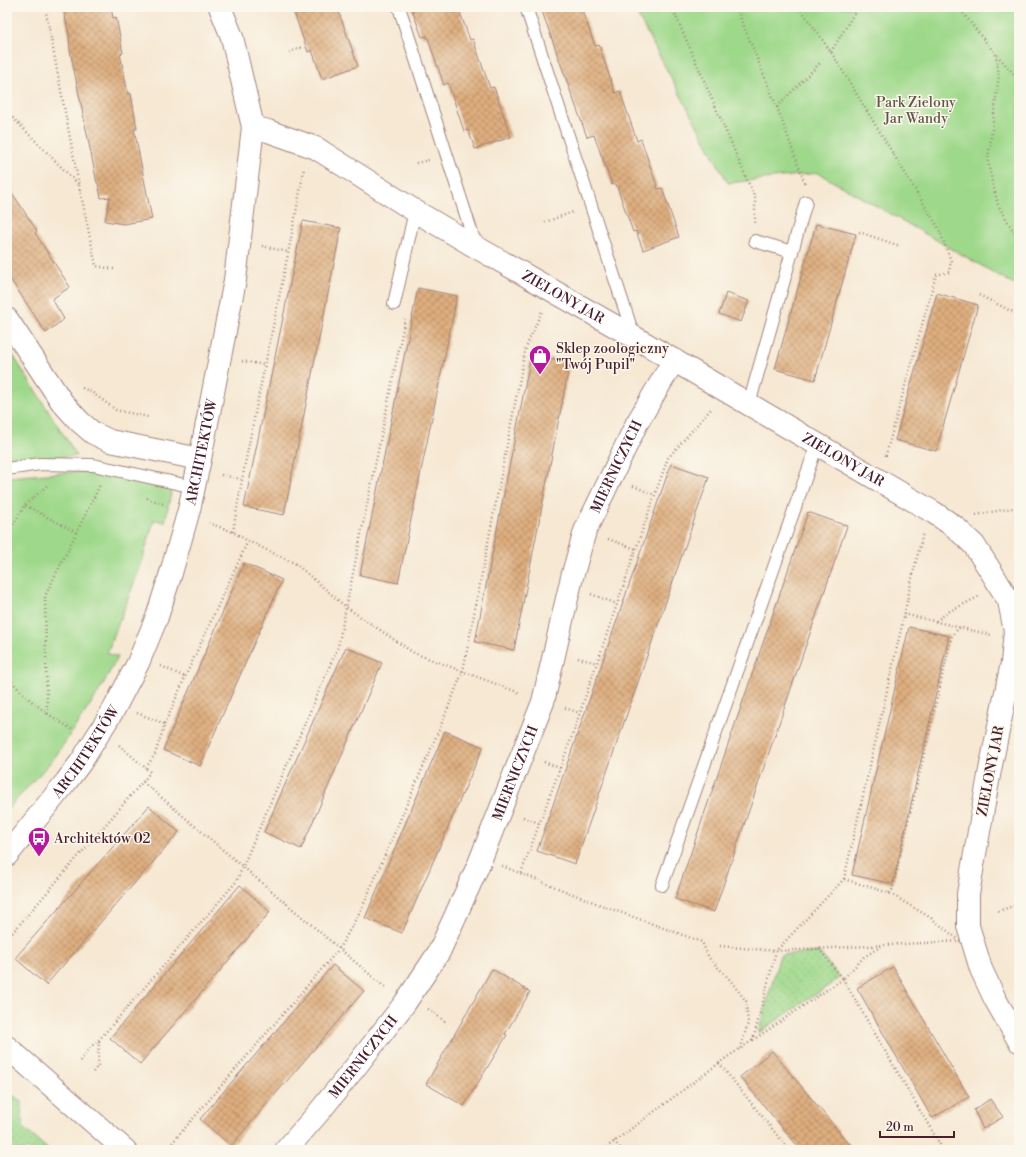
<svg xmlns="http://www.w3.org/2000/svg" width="1026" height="1157" font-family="'Libre Bodoni',serif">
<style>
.grass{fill:url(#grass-dots);stroke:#747c5a}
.green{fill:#9ed88a;stroke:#747c5a}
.building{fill:url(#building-cross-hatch)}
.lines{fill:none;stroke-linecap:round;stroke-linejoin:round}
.lane-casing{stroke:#a0847f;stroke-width:14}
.street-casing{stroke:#a0847f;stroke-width:24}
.path{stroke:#a0847f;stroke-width:2.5;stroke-dasharray:1 3;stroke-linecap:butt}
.lane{stroke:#fff;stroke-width:12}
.street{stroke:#fff;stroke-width:22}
.labels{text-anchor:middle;stroke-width:3;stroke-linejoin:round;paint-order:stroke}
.park-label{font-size:14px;fill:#635648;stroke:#fbf7ec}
.street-label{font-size:14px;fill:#4a1f2b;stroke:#fbf7ec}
.poi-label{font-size:14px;fill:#4a1f2b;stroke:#fbf7ec;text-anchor:start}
</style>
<defs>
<pattern id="grass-dots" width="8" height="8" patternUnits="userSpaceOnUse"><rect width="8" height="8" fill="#9ed88a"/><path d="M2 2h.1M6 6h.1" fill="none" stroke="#8ab977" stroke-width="1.8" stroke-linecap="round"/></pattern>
<pattern id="building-cross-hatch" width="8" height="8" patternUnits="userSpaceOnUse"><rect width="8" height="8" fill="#deae7f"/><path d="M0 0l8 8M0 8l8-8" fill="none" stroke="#b68d68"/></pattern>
</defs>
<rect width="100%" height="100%" fill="#fbf7ec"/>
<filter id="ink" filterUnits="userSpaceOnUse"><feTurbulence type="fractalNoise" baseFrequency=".025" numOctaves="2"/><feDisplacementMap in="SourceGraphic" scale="8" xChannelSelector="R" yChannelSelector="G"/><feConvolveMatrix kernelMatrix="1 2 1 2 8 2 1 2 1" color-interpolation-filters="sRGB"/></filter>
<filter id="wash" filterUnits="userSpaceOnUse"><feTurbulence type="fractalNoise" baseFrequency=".012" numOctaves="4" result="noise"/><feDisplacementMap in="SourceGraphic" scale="16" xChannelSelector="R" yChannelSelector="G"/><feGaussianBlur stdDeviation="0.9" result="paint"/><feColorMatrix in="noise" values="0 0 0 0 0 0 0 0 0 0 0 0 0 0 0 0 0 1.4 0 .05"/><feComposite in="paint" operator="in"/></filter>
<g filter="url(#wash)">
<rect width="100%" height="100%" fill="#f6e8d3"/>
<g class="grass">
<path d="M819 952 840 978 758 1033 780 955Z"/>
<path d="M7 1091 22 1102 23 1128 49 1150H7Z"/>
</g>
<g class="green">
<path d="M633 7H1019V287L818 173 728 183Z"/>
<path d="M7 346 77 456 7 460Z"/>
<path d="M87 471 172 488 165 522 154 520 141 565 107 653 118 657 98 693 55 757 7 810V477Z"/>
</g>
<g id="blocks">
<g class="building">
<path d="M63 7H111L113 18 116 17 123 53 120 54 128 94H131L137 129H134L152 219 124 224 105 221 110 197 101 198 98 183H97L70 50 69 35Z"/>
<path d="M292 7H337L358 66 322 79 312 50 308 52Z"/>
<path d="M411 7H458L470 40 473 39 490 88 494 87 511 137 475 149 468 130 464 131 448 83 444 85 427 36 422 37Z"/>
<path d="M553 7H581L595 46 599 45 615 93 620 91 637 141 641 139 658 189 662 188 679 237 643 250 636 231 633 232 616 184 612 185 594 135 587 137 570 90 542 11Z"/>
<path d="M7 185 37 231 35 233 70 287 52 299 64 319 46 333 7 274Z"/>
<path d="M303 221 341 228 284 515 244 507Z"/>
<path d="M816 224 856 234 815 380 775 369Z"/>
<path d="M418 288 457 296 398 583 360 575Z"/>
<path d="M726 293 749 301 741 322 719 314Z"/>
<path d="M937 293 978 305 936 451 895 440Z"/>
<path d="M531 355 570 362 514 650 475 642Z"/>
<path d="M671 464 709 477 575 864 537 851Z"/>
<path d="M808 512 847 526 714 912 675 899Z"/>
<path d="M244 563 282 580 200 766 163 750Z"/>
<path d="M909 627 949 636 893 884 852 875Z"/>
<path d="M346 647 382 663 301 849 264 832Z"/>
<path d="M445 731 483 747 402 933 365 918Z"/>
<path d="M149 806 179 832 46 985 15 958Z"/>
<path d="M240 885 270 912 140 1064 110 1038Z"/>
<path d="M333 965 364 991 231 1146 200 1119Z"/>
<path d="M893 967 969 1097 932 1118 857 988Z"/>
<path d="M492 969 530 992 505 1034 507 1035 464 1106 426 1084Z"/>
<path d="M772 1051 854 1150H801L740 1077Z"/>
<path d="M990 1099 1003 1117 983 1129 974 1110Z"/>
</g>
</g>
</g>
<g filter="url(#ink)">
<use href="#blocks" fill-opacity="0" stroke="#a0847f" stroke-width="1"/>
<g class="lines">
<g class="lane-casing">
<g id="lane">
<path d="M399 7 476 246"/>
<path d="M526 7 634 337"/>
<path d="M755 241 792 252"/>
<path d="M394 304 415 211"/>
<path d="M749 404 806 202"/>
<path d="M7 469 40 464 93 465 194 487"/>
<path d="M662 885 817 445"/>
</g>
</g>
<g class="street-casing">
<g id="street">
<path id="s1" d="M253 127 268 131 316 148 415 211 476 247 634 337 933 512 955 527 974 545 992 573 1009 601 1015 631 1012 663 990 770 973 865 968 894V926L981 969 995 999 1019 1041"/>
<path d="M7 319 62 402 79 421 93 433 110 441 200 459"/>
<path id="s2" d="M7 855 66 782 81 762 114 709 138 663 157 617 171 573 189 510 200 459 235 280 253 127 232 37 220 7"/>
<path d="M7 1047 125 1150"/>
<path id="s3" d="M286 1150 319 1112 357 1065 405 1003 439 952 478 866 543 702 572 577 585 531 637 423 674 360"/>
</g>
</g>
<g class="path">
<path d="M672 7 755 198V223"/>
<path d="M736 7 777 107 805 184"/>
<path d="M799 7 831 52 939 229 951 261 949 272 936 275 885 458"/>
<path d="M958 7 996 55 999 75 988 161 992 181 998 205 1015 234 1019 238"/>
<path d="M289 52 303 47"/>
<path d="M831 52 858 7"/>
<path d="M997 55 1019 80"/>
<path d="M777 107 821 62"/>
<path d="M7 112 79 185 45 7"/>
<path d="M416 163 429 160"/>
<path d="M79 185 96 266 114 269"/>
<path d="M545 222 573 212"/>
<path d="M859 232 900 246"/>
<path d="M262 246 288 252"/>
<path d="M7 291 10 296"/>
<path d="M979 295 1019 315"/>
<path d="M242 361 265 365"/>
<path d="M82 388 90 391 116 410 148 417"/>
<path d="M221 475 241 479"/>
<path d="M633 486 655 495"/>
<path d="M147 498 166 505"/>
<path d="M25 505 49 484"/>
<path d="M976 515 1013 508"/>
<path d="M233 532C253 410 283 290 304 168"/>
<path d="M7 535 25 505 77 533"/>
<path d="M608 539 636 549"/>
<path d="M248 541 296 564 346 607 414 653 520 693"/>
<path d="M591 594 617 604"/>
<path d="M904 614 991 635"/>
<path d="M936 621 950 611 980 596"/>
<path d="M578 658 597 663"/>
<path d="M161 666 185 677"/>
<path d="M7 675C24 699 49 715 73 730"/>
<path d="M565 708 580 713"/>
<path d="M137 713 165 724"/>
<path d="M47 714 45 596 100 485"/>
<path d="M544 762 560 768"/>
<path d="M146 768 155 754 165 724 185 677 248 541 233 532 209 523"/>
<path d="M143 782 387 989"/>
<path d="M523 817 539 823"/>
<path d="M502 866 606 907 702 942 709 958 730 980 746 1001 748 1023 740 1049"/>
<path d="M521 873 572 736 639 540 668 458 711 409"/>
<path d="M844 879 889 893 931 918 960 941 776 951Z"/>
<path d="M844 879 902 625 912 578 923 533"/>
<path d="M889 893 892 890 952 635 960 627"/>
<path d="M998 911 1019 904"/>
<path d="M7 939 145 779 150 772 119 745"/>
<path d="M720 946 776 951 753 1040 843 979 942 1148"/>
<path d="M819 949 843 979 864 957 883 945"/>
<path d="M428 1009 447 1023"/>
<path d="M80 1061 93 1045 99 1040 236 882 338 647 405 319"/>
<path d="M719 1063 789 1150"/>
<path d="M93 1072 98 1066 99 1040"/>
<path d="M614 1141 622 1150"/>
<path d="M172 1143 339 949 362 908 439 730 463 671 526 347 542 311"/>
<path d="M603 1150 726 1058 753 1040"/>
</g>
<use href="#lane" class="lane"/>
<use href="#street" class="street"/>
</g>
</g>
<defs>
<g id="shop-pin" transform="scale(1.15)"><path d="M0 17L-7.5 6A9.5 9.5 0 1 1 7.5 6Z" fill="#b5179e" stroke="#fbf7ec"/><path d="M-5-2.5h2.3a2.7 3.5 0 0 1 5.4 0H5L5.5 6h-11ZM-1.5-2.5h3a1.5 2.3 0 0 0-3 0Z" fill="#fff"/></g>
<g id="bus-pin" transform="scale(1.15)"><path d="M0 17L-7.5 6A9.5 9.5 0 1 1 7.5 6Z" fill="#b5179e" stroke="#fbf7ec"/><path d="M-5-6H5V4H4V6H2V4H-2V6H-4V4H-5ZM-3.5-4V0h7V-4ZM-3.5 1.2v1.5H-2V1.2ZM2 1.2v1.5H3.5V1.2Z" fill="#fff"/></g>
</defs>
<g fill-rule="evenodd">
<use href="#shop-pin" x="540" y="356"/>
<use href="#bus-pin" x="39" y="838"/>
</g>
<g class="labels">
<g class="park-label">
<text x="916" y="107">Park Zielony<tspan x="916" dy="16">Jar Wandy</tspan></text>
</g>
<g class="street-label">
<text dy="5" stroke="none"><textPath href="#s1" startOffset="355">ZIELONY JAR</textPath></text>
<text dy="5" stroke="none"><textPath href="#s2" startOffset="454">ARCHITEKTÓW</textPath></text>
<text dy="5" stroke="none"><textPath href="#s1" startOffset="679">ZIELONY JAR</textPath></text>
<text dy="5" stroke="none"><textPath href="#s3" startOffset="769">MIERNICZYCH</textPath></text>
<text dy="5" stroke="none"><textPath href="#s2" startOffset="130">ARCHITEKTÓW</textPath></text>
<text transform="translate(990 771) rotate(-79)" y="5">ZIELONY JAR</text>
<text dy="5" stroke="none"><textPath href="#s3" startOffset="445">MIERNICZYCH</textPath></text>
<text dy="5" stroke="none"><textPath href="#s3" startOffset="121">MIERNICZYCH</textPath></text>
</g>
<g class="poi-label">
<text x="556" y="353">Sklep zoologiczny<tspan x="556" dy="16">"Twój Pupil"</tspan></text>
<text x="54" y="843">Architektów 02</text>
</g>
</g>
<rect width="1026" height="1157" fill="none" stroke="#fbf7ec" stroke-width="24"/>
<path d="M880 1131v6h74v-6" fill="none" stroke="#4a1f2b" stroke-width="2"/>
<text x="886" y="1131" font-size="12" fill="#4a1f2b" stroke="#fbf7ec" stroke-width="3" paint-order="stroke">20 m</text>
</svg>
